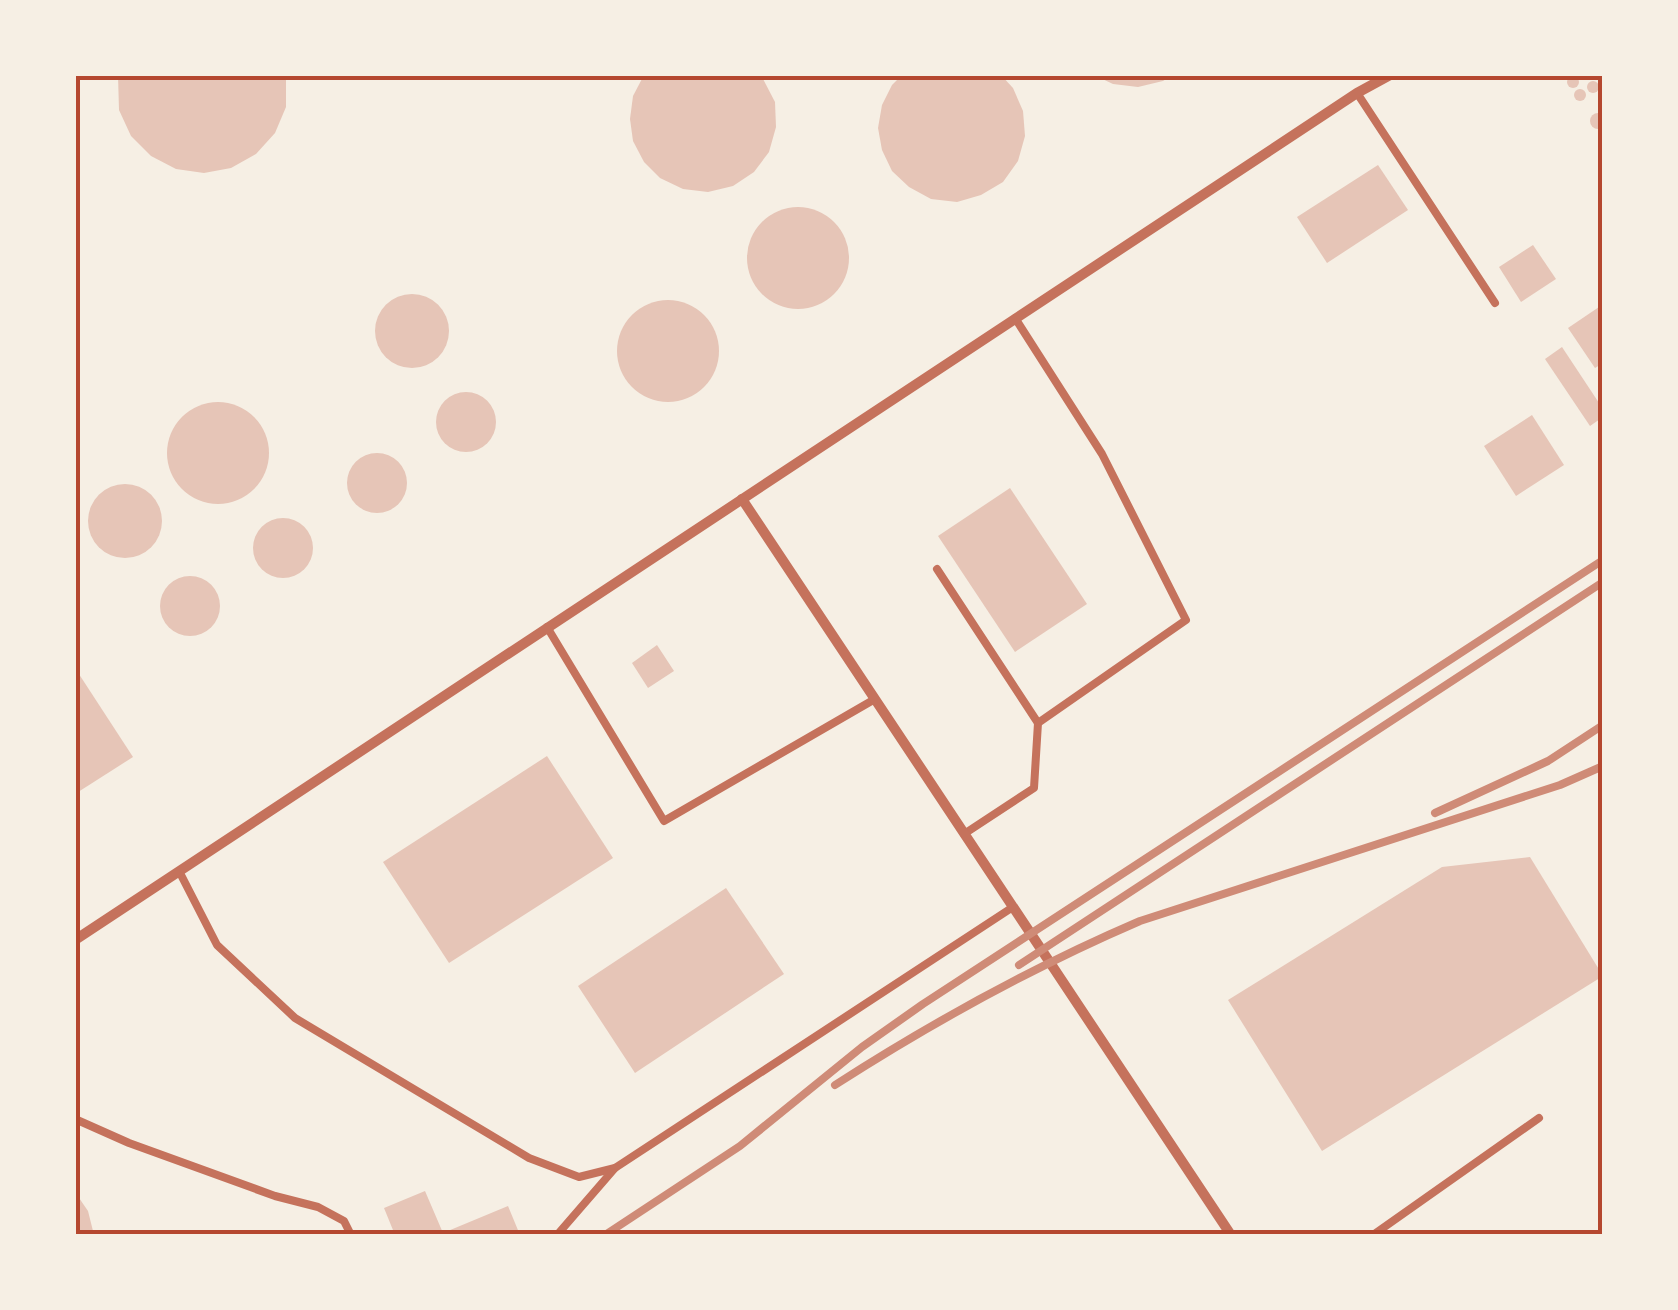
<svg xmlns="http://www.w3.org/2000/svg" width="1678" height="1310" font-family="'Varela Round',sans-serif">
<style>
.building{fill:#e6c5b7}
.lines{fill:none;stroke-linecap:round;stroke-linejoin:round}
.service{stroke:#c5725c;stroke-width:8}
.minor{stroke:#c5725c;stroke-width:10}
.rail{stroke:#cf8b77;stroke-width:8}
.neatline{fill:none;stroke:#b5482f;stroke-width:4}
</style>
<rect width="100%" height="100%" fill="#f6efe4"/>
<g class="building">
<path d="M118 75H286V107L275 133 256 154 231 168 204 173 176 169 151 156 131 136 119 110Z"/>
<path d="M644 75H761L775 102 776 127 769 152 754 172 733 186 708 192 683 189 660 178 644 162 633 141 630 119 633 96Z"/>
<path d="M902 75H1001L1013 88 1023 111 1025 136 1018 161 1003 182 981 195 957 202 931 199 909 187 892 171 882 150 878 128 882 105 892 85Z"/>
<path d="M1094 75H1172L1163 81 1138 87 1113 84Z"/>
<circle cx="1573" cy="82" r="6"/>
<circle cx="1593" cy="87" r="6"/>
<circle cx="1580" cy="95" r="6"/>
<circle cx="1598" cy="121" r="8"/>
<path d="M1378 165 1408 210 1327 263 1297 217Z"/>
<circle cx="798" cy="258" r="51"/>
<path d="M1533 245 1556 279 1521 302 1499 267Z"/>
<circle cx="412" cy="331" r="37"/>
<circle cx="668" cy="351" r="51"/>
<path d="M1599 307 1603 312V363L1595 368 1568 328Z"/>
<path d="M1562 347 1603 409V417L1590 426 1545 359Z"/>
<circle cx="466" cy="422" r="30"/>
<circle cx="218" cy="453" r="51"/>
<path d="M1532 415 1564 465 1516 496 1484 446Z"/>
<circle cx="377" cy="483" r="30"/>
<circle cx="125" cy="521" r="37"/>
<path d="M1010 488 1087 604 1015 652 938 536Z"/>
<circle cx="283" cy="548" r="30"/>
<circle cx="190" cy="606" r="30"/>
<path d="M657 645 674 671 648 688 632 663Z"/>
<path d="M75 668 133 757 75 794Z"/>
<path d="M547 756 613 858 449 963 383 862Z"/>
<path d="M1530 857 1603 976 1322 1151 1228 1000 1442 867Z"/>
<path d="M726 888 784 974 635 1073 578 986Z"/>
<path d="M425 1191 443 1233 508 1206 520 1235H395L384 1208Z"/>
<path d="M75 1192 88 1211 94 1235H75Z"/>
</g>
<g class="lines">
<g class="service">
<path d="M1357 93 1495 303"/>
<path d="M937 569 1038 723"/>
<path d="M547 627 664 821 875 699"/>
<path d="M964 834 1034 788 1038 723 1186 620 1102 454 1015 318"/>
<path d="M179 871 217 945 295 1018 529 1158 579 1177 615 1168 1013 907"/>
<path d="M75 1119 129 1143 275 1196 318 1207 344 1221 351 1235"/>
<path d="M557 1235 615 1168"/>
<path d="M1373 1235 1539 1118"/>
</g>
<g class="minor">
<path d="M742 499 1231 1235"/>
<path d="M75 940 1357 93 1390 75"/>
</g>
<g class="rail">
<path d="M1435 813 1548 761 1603 725"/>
<path d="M1019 965 1603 582"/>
<path d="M835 1085C933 1022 1033 967 1140 921L1560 785 1603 766"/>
<path d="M605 1235 740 1146 862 1047 923 1004 1603 560"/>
</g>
</g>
<rect width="1678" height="1310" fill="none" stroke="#f6efe4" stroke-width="155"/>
<rect x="78" y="78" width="1522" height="1154" class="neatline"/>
</svg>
